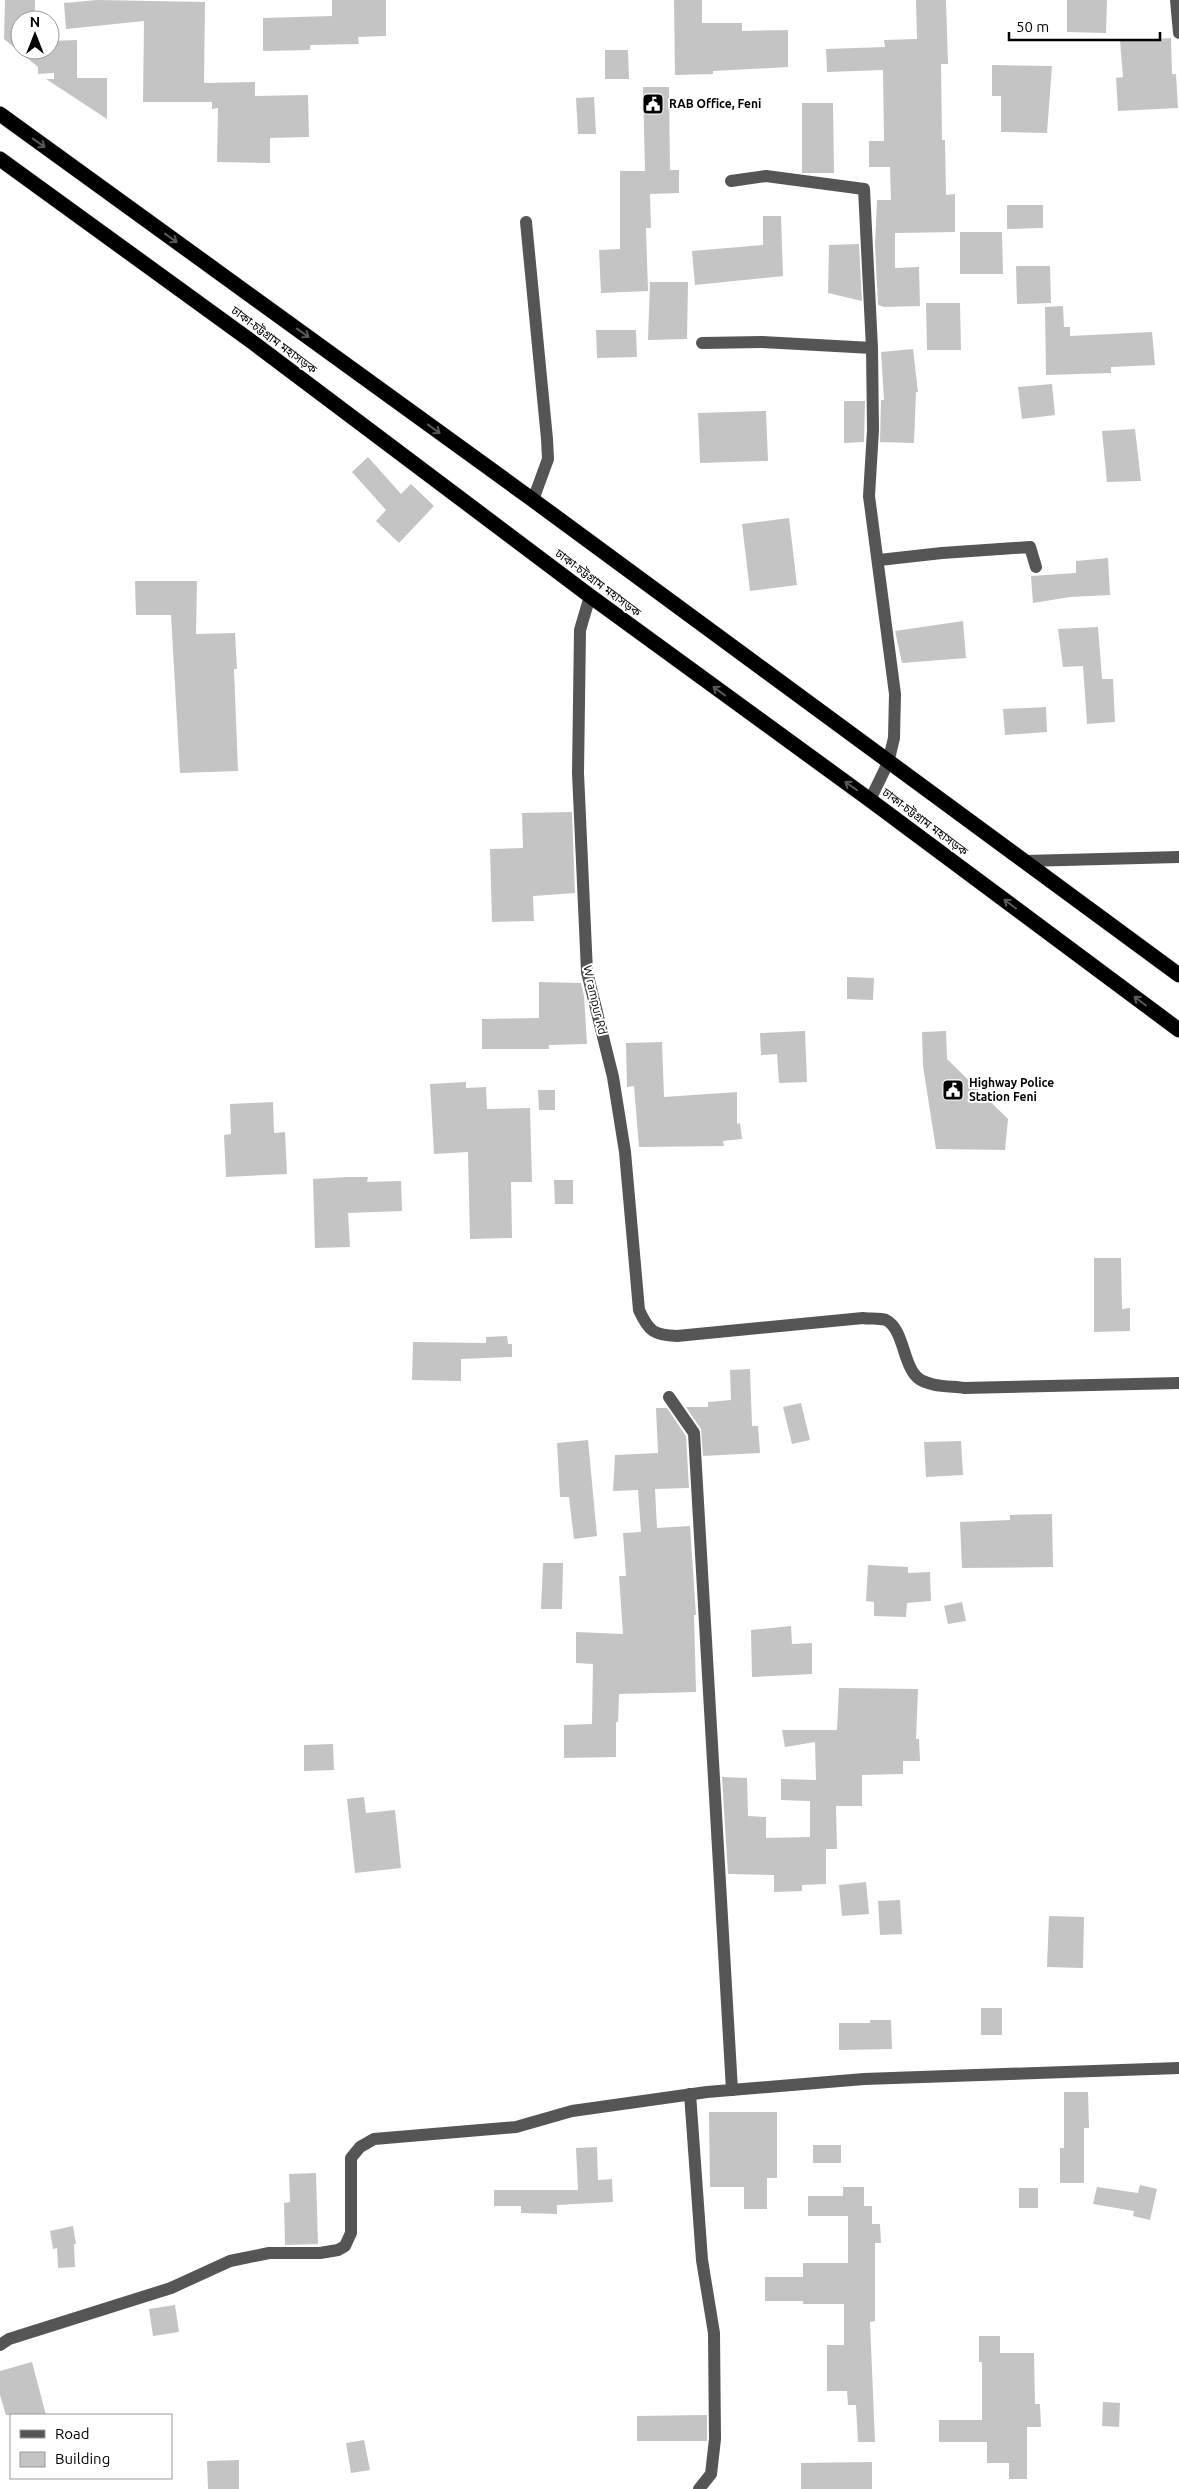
<svg xmlns="http://www.w3.org/2000/svg" width="1179" height="2489" font-family="Ubuntu,'Noto Sans Bengali',sans-serif">
<style>
.building{fill:#c4c4c4}
.lines{fill:none;stroke-linecap:round;stroke-linejoin:round}
.highway-casing{stroke:#dbdbdb;stroke-width:16}
.minor{stroke:#555;stroke-width:12}
.highway{stroke:#000;stroke-width:15}
.oneway{stroke:#595959}
.labels{text-anchor:middle;stroke-width:4;stroke-linejoin:round;paint-order:stroke}
.poi-label{font-size:12px;font-weight:bold;fill:#000;stroke:#fff;text-anchor:start}
.street-label{font-size:12px;fill:#000;stroke:#fff}
</style>
<rect width="100%" height="100%" fill="#fff"/>
<g class="building">
<path d="M5 0H35V20H20V50H50V41L77 40V78H107V119L46 79H54V73L38 74V67L4 39Z"/>
<path d="M97 0 205 2 204 83 255 82V96L308 95 309 137 270 138V163L217 162 218 108 212 109V102H143L144 21 66 29 64 3Z"/>
<path d="M332 0H386V36L358 37 359 44 310 45V50L263 51V18L332 16Z"/>
<path d="M674 0H702V23H742V31L788 30V67L713 71V74L675 75Z"/>
<path d="M916 0H946L948 64H941L942 140H945L946 195 955 194V232L895 233V268L919 267 920 306 884 307 878 305 875 244 877 200H891L890 167H869V141H884L883 70 827 72 826 49 885 47 884 40 917 39Z"/>
<path d="M1067 0H1107L1106 33 1067 32Z"/>
<path d="M1171 38 1172 74H1176L1178 108 1118 111 1116 78 1123 77 1120 41Z"/>
<path d="M605 50H628L629 79H605Z"/>
<path d="M992 65 1052 66 1047 133 1001 132V96H992Z"/>
<path d="M643 87H669L670 170H679V193L650 194 651 228H646L648 291 601 293 599 250 620 249V171H645Z"/>
<path d="M594 97 596 134H578L576 98Z"/>
<path d="M802 103H833L834 173H802Z"/>
<path d="M1007 205H1043V228L1007 229Z"/>
<path d="M763 216H781L783 276 695 285 692 251 763 245Z"/>
<path d="M960 232H1002L1003 274H960Z"/>
<path d="M859 244 862 301 828 293 829 245Z"/>
<path d="M1016 266H1050L1051 303 1017 304Z"/>
<path d="M650 282H688L687 339 648 340Z"/>
<path d="M926 303H960L961 350H927Z"/>
<path d="M1063 306 1064 327H1070V336L1152 332 1155 365 1111 367V373L1046 375 1045 307Z"/>
<path d="M596 330H636L637 357 597 358Z"/>
<path d="M913 349 918 392H916L914 443 880 442 881 400H884L881 352Z"/>
<path d="M1052 384 1055 415 1022 419 1018 387Z"/>
<path d="M844 401H865L864 442 844 443Z"/>
<path d="M766 411 768 461 700 463 698 413Z"/>
<path d="M1135 429 1141 481 1107 482 1102 431Z"/>
<path d="M368 457 401 494 411 484 434 506 399 543 376 521 386 510 352 472Z"/>
<path d="M789 518 797 585 750 591 742 524Z"/>
<path d="M1108 558 1110 595 1070 597 1033 603 1031 576 1076 573V561Z"/>
<path d="M135 581H197L196 634 235 633 237 669H234L238 771 180 773 171 615H136Z"/>
<path d="M963 621 966 658 902 663 895 631Z"/>
<path d="M1098 627 1102 679H1113L1115 722 1087 724 1083 666 1063 667 1058 629Z"/>
<path d="M1046 707 1047 732 1005 735 1003 709Z"/>
<path d="M572 812 575 893 533 896 534 921 492 922 490 849 523 848 522 813Z"/>
<path d="M847 977 874 978 873 1000 847 999Z"/>
<path d="M539 982 581 983 584 996 587 1044 549 1045V1049H482V1019L539 1018Z"/>
<path d="M805 1031 807 1082 779 1083 777 1054 761 1055 760 1033Z"/>
<path d="M946 1031 947 1059 1008 1119 1005 1150 936 1149 923 1066 922 1032Z"/>
<path d="M662 1042 664 1097 737 1092V1124L740 1123 742 1139 723 1141 724 1146 639 1147 634 1086 627 1087 626 1043Z"/>
<path d="M466 1082V1088L486 1087 487 1109 530 1108 532 1182H511L512 1238 470 1239 468 1152 434 1154 430 1084Z"/>
<path d="M538 1090H555V1110H539Z"/>
<path d="M273 1102 274 1133 285 1132 287 1174 226 1177 224 1135 231 1134 230 1104Z"/>
<path d="M347 1177H368L367 1182 401 1181 402 1211 348 1213 350 1247 315 1248 313 1179Z"/>
<path d="M554 1180H573V1204H555Z"/>
<path d="M1094 1258H1121L1122 1309 1130 1308V1331L1094 1332Z"/>
<path d="M507 1336 508 1344H512V1357L461 1359V1381L412 1380 413 1342 486 1343V1337Z"/>
<path d="M750 1369 752 1426H758L760 1453 703 1456 701 1429 686 1407H708V1402L731 1400 730 1370Z"/>
<path d="M801 1403 810 1440 792 1444 783 1407Z"/>
<path d="M656 1408H667L686 1436 689 1488 655 1489 657 1528 690 1526 696 1615H694L696 1692 619 1694 618 1722H616V1757L564 1758V1725L592 1724 593 1664 576 1663V1632L623 1634 619 1576H626L623 1533 641 1532 638 1490 613 1491 615 1455 658 1453Z"/>
<path d="M588 1440 597 1536 574 1539 569 1497H560L557 1443Z"/>
<path d="M961 1441 963 1475 926 1477 924 1442Z"/>
<path d="M1052 1514 1053 1567 962 1568 960 1522 1010 1520V1515Z"/>
<path d="M543 1563H563L562 1609H541Z"/>
<path d="M868 1565 908 1567V1573L930 1572 931 1601 907 1603 906 1617 874 1616V1602L866 1601Z"/>
<path d="M962 1602 966 1621 948 1624 944 1606Z"/>
<path d="M791 1626 792 1644 812 1643V1674L752 1677 751 1630Z"/>
<path d="M839 1688 918 1689 916 1739H919L920 1761H903V1774L862 1775V1806H836L837 1849H826V1884L802 1885V1891L774 1892V1875L728 1874 722 1777 747 1778 748 1816 766 1817V1838L810 1837V1801L781 1800V1779L816 1780 815 1742 785 1747 782 1730H837Z"/>
<path d="M333 1744 334 1770 304 1771V1745Z"/>
<path d="M364 1797 366 1813 395 1810 401 1868 355 1873 347 1799Z"/>
<path d="M866 1882 869 1914 842 1916 839 1885Z"/>
<path d="M900 1900 902 1934 880 1935 878 1901Z"/>
<path d="M1049 1916 1084 1917 1083 1968 1047 1967Z"/>
<rect x="981" y="2008" width="21" height="27"/>
<path d="M870 2020H891L892 2049 839 2050V2023H870Z"/>
<path d="M1064 2092H1088L1089 2128H1084V2183H1060V2148H1064Z"/>
<path d="M709 2112H777V2178H767V2209H744V2187H710Z"/>
<rect x="813" y="2145" width="28" height="18"/>
<path d="M597 2147 598 2180 612 2179 613 2202 557 2205V2214L521 2213V2206H494V2190H578L576 2148Z"/>
<path d="M316 2173 318 2244 285 2245 284 2203 290 2202 289 2174Z"/>
<path d="M1140 2185 1157 2189 1150 2220 1133 2216 1134 2211 1093 2204 1097 2187 1138 2193Z"/>
<path d="M843 2187H864V2206H872V2224H880L881 2243H875V2321L870 2322 875 2442H858L856 2405H848L847 2391H827V2345H844V2304H803V2301H765V2277H803V2263H848V2216H808V2196H843Z"/>
<rect x="1019" y="2188" width="19" height="20"/>
<path d="M73 2226 76 2244H74L75 2267 58 2268 57 2248 53 2249 50 2231Z"/>
<path d="M175 2305 179 2332 153 2336 149 2309Z"/>
<path d="M979 2336H1000V2353H1034L1035 2404H1040L1041 2427H1027V2479H1009V2463H987V2442H939V2420H982V2362H979Z"/>
<path d="M32 2362 46 2415H6L0 2395V2371Z"/>
<path d="M1103 2402 1120 2403 1119 2427 1102 2426Z"/>
<path d="M707 2415V2441H637V2416Z"/>
<path d="M364 2440 370 2470 351 2473 346 2443Z"/>
<path d="M239 2460V2489H208L207 2461Z"/>
<path d="M872 2462V2489H801V2463Z"/>
</g>
<g class="lines">
<g class="highway-casing">
<g id="highway">
<path d="M0 114 533 500 1179 975"/>
<path d="M0 159 255 344 590 596 870 800 1179 1030"/>
</g>
</g>
<g class="minor">
<path d="M1176 0 1179 33"/>
<path d="M731 181 766 176 864 189 872 348 873 430 869 496 895 694 894 738 888 763 870 800"/>
<path d="M526 222 547 439 548 459 533 500"/>
<path d="M702 343 762 342 872 348"/>
<path d="M879 560 942 553 1030 547 1036 567"/>
<path d="M590 596 580 630 578 773 587 972 613 1077 625 1152 639 1310C649 1332 654 1335 677 1336L863 1318C869 1319 880 1318 886 1320 904 1329 903 1366 918 1378 929 1387 951 1386 964 1388L1179 1383"/>
<path d="M1025 861 1179 857"/>
<path d="M669 1397 694 1433 732 2090"/>
<path d="M690 2094 702 2260 714 2333 715 2439 711 2474 699 2489"/>
<path d="M0 2345 9 2339 171 2288 230 2261 269 2253H320L338 2250 345 2246 351 2233V2158L360 2147 374 2139 516 2127 572 2111 707 2092 864 2079 1179 2068"/>
</g>
<use href="#highway" class="highway"/>
</g>
<defs><path id="oneway-shaft" d="M-6 0H5M1.5-3L5.5 0L1.5 3" fill="none" stroke-width="1.6" stroke-linecap="round" stroke-linejoin="round" transform="scale(1.25)"/></defs>
<g class="oneway">
<use href="#oneway-shaft" transform="translate(39 143) rotate(36)"/>
<use href="#oneway-shaft" transform="translate(171 238) rotate(36)"/>
<use href="#oneway-shaft" transform="translate(303 333) rotate(36)"/>
<use href="#oneway-shaft" transform="translate(434 429) rotate(36)"/>
<use href="#oneway-shaft" transform="translate(719 691) rotate(-144)"/>
<use href="#oneway-shaft" transform="translate(851 786) rotate(-145)"/>
<use href="#oneway-shaft" transform="translate(1010 904) rotate(-143)"/>
<use href="#oneway-shaft" transform="translate(1140 1001) rotate(-143)"/>
</g>
<defs>
<g id="civic-square" transform="scale(1.125)"><rect x="-9" y="-9" width="18" height="18" rx="4" fill="#000" stroke="#fff"/><path d="M-.6-6.5H3V-4.5H.6V-3L4-1V1h2V6H-6V1h2V-1L-.6-3ZM-1.2 2.5V6h2.4V2.5Z" fill="#fff"/></g>
</defs>
<g fill-rule="evenodd">
<use href="#civic-square" x="653" y="104"/>
<use href="#civic-square" x="953" y="1090"/>
</g>
<g class="labels">
<g class="poi-label">
<text x="669" y="108">RAB Office, Feni</text>
<text x="969" y="1087">Highway Police<tspan x="969" dy="14">Station Feni</tspan></text>
</g>
<g class="street-label">
<text transform="translate(274 340) rotate(37)" y="4">ঢাকা-চট্টগ্রাম মহাসড়ক</text>
<text transform="translate(598 583) rotate(37)" y="4">ঢাকা-চট্টগ্রাম মহাসড়ক</text>
<text transform="translate(925 822) rotate(37)" y="4">ঢাকা-চট্টগ্রাম মহাসড়ক</text>
<text transform="translate(595 1000) rotate(77)" y="4">W rampur Rd</text>
</g>
</g>
<rect x="10" y="2414" width="162" height="65" fill="#ffffff" stroke="#999999"/>
<rect x="20" y="2430" width="25" height="8" fill="#555555" stroke="#999999"/>
<text x="55" y="2439" font-size="15" fill="#000000">Road</text>
<rect x="20" y="2452" width="25" height="15" fill="#c4c4c4" stroke="#999999"/>
<text x="55" y="2464" font-size="15" fill="#000000">Building</text>
<g transform="translate(35 35)"><circle r="24" fill="#ffffff" stroke="#999999"/>
<path d="M0-4L9 19L0 12L-9 19Z" fill="#000000"/>
<text y="-8" font-size="14" font-weight="bold" text-anchor="middle" fill="#000000">N</text>
</g>
<path d="M1009 32v8h151v-8" fill="none" stroke="#000000" stroke-width="2.5"/>
<text x="1016" y="32" font-size="15" fill="#000000" stroke="#ffffff" stroke-width="4" paint-order="stroke">50 m</text>
</svg>
